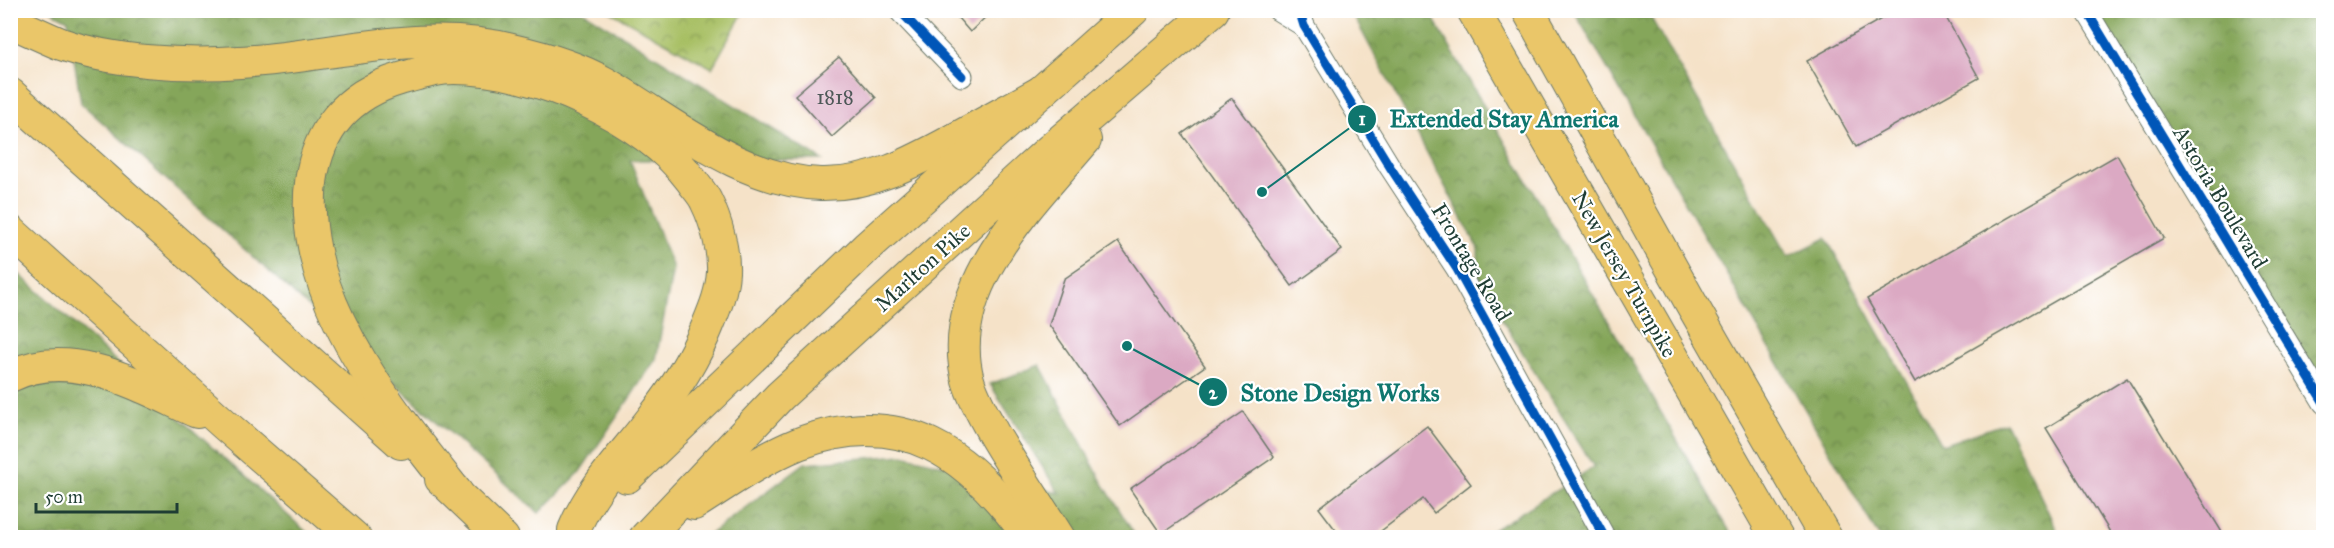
<svg xmlns="http://www.w3.org/2000/svg" width="2334" height="548" font-family="'IM FELL Great Primer',serif">
<style>
.forest{fill:url(#forest-crowns);stroke:#527247;stroke-width:1.5}
.park{fill:url(#park-crowns);stroke:#637e4c;stroke-width:1.5}
.building{fill:#dba9c3}
.lines{fill:none;stroke-linecap:round;stroke-linejoin:round}
.minor-casing{stroke:#6a7768;stroke-width:23}
.highway-casing{stroke:#6a7768;stroke-width:34}
.minor{stroke:#fff;stroke-width:21}
.highway{stroke:#eac669;stroke-width:32}
.cycleway-casing{stroke:#fff;stroke-width:13}
.cycleway{stroke:#0057b8;stroke-width:9}
.labels{text-anchor:middle;stroke-width:4.5;stroke-linejoin:round;paint-order:stroke}
.number-label{font-size:20px;fill:#4e5858}
.street-label{font-size:22px;fill:#1f3d34;stroke:#fff}
.leader{fill:none;stroke:#0f766e;stroke-width:2}
.callout-dot{fill:#0f766e;stroke:#fff;stroke-width:2}
.mark-label{font-size:18px;text-anchor:middle;font-weight:bold;fill:#fff}
.callout-label{font-size:24px;text-anchor:middle;font-weight:bold;fill:#0f766e;stroke:#fff;stroke-width:4.5;stroke-linejoin:round;paint-order:stroke}
</style>
<defs>
<pattern id="forest-crowns" width="20" height="18" patternUnits="userSpaceOnUse" patternTransform="scale(1.5)"><rect width="20" height="18" fill="#85a65a"/><path d="M2 6a3 3 0 1 1 6 0M12 15a3 3 0 1 1 6 0" fill="none" stroke="#6c884b"/></pattern>
<pattern id="park-crowns" width="20" height="18" patternUnits="userSpaceOnUse" patternTransform="scale(1.5)"><rect width="20" height="18" fill="#a7bf64"/><path d="M2 6a3 3 0 1 1 6 0M12 15a3 3 0 1 1 6 0" fill="none" stroke="#879c53"/></pattern>
</defs>
<rect width="100%" height="100%" fill="#fff"/>
<filter id="ink" filterUnits="userSpaceOnUse"><feTurbulence type="fractalNoise" baseFrequency=".0167" numOctaves="2"/><feDisplacementMap in="SourceGraphic" scale="12" xChannelSelector="R" yChannelSelector="G"/><feConvolveMatrix kernelMatrix="1 2 1 2 8 2 1 2 1" color-interpolation-filters="sRGB"/></filter>
<filter id="wash" filterUnits="userSpaceOnUse"><feTurbulence type="fractalNoise" baseFrequency=".008" numOctaves="4" result="noise"/><feDisplacementMap in="SourceGraphic" scale="24" xChannelSelector="R" yChannelSelector="G"/><feGaussianBlur stdDeviation="1.35" result="paint"/><feColorMatrix in="noise" values="0 0 0 0 0 0 0 0 0 0 0 0 0 0 0 0 0 1.4 0 .05"/><feComposite in="paint" operator="in"/></filter>
<g filter="url(#wash)">
<rect width="100%" height="100%" fill="#f5e2c8"/>
<g class="forest">
<path d="M51 11H583L822 160H630L673 268 656 359 579 473 539 513 81 103 68 20Z"/>
<path d="M1351 11H1429L1733 537H1482L1594 467 1479 283 1478 248Z"/>
<path d="M1574 11H1647L1788 257 1826 238 1942 445 2006 423 2060 537H1879Z"/>
<path d="M2094 11H2323V388Z"/>
<path d="M11 267 312 537H11Z"/>
<path d="M1040 365 1102 482 1136 537 705 538 805 463 903 455 1059 493 990 384Z"/>
</g>
<path class="park" d="M609 11H744L712 68Z"/>
<g id="blocks">
<g class="building">
<path d="M951 10H993L970 32Z"/>
<path d="M1897 10H1942L1979 78 1856 147 1807 61Z"/>
<path d="M839 57 876 98 832 137 795 95Z"/>
<path d="M1232 98 1342 250 1292 286 1182 134Z"/>
<path d="M2117 155 2164 238 1915 382 1867 299Z"/>
<path d="M1118 242 1205 366 1120 426 1049 325 1064 279Z"/>
<path d="M2127 378 2225 537H2113L2046 428Z"/>
<path d="M1243 412 1274 457 1161 534 1130 489Z"/>
<path d="M1427 426 1471 484 1434 513 1423 499 1373 537H1341L1319 508Z"/>
</g>
</g>
</g>
<g filter="url(#ink)">
<use href="#blocks" fill-opacity="0" stroke="#6a7768" stroke-width="1.5"/>
<g class="lines">
<g class="minor-casing">
<g id="minor">
<path d="M899 10 962 76"/>
<path d="M1278 10 1304 26"/>
<path d="M1299 10 1304 26 1390 167 1457 269 1605 538"/>
<path d="M2086 10 2324 403"/>
</g>
</g>
<g class="highway-casing">
<g id="highway">
<path d="M1473 10 1777 538"/>
<path d="M1528 10 1691 303 1826 538"/>
<path d="M10 21C27 29 44 37 61 44 112 62 185 66 240 62 331 57 421 27 512 50 543 57 577 67 605 83 673 122 739 181 821 184 873 185 915 161 959 137 986 122 1014 107 1041 92"/>
<path d="M10 94 401 443"/>
<path d="M10 231 224 424 355 538"/>
<path d="M10 376C72 345 141 387 197 412"/>
<path d="M627 477 866 248 1133 10"/>
<path d="M441 479 503 538"/>
<path d="M457 493C414 439 369 384 339 321 297 234 287 112 400 79 417 74 436 68 454 68 534 68 644 116 692 181 696 187 703 194 706 201 716 221 724 250 723 272 722 291 715 308 708 325 694 360 674 391 651 420 624 455 591 488 574 530"/>
<path d="M694 504C727 483 761 459 798 444 903 404 970 454 1030 538"/>
<path d="M645 538 780 396 1043 156 1213 10"/>
<path d="M1059 538C1037 503 1014 469 993 433 984 416 973 398 968 380 943 287 1032 203 1085 140"/>
</g>
</g>
<use href="#minor" class="minor"/>
<use href="#highway" class="highway"/>
<g class="cycleway-casing">
<g id="cycleway">
<path d="M899 10 962 76"/>
<path d="M1299 10 1304 26 1390 167 1457 269 1605 538"/>
<path d="M2086 10 2324 403"/>
</g>
</g>
<use href="#cycleway" class="cycleway"/>
</g>
</g>
<g class="labels">
<g class="number-label">
<text x="835" y="104">1818</text>
</g>
<g class="street-label">
<text transform="translate(2221 197) rotate(59)" y="8">Astoria Boulevard</text>
<text transform="translate(1472 262) rotate(59)" y="8">Frontage Road</text>
<text transform="translate(922 267) rotate(-42)" y="8">Marlton Pike</text>
<text transform="translate(1625 274) rotate(60)" y="8">New Jersey Turnpike</text>
</g>
</g>
<path class="leader" d="M1262 192L1362 119M1127 346L1213 392"/>
<g class="callout-dot">
<circle cx="1262" cy="192" r="6"/>
<circle cx="1127" cy="346" r="6"/>
<circle cx="1362" cy="119" r="15"/>
<circle cx="1213" cy="392" r="15"/>
</g>
<g class="mark-label">
<text x="1362" y="125">1</text>
<text x="1213" y="399">2</text>
</g>
<g class="callout-label">
<text x="1504" y="127">Extended Stay America</text>
<text x="1340" y="401">Stone Design Works</text>
</g>
<rect width="2334" height="548" fill="none" stroke="#fff" stroke-width="36"/>
<path d="M36 503v9h141v-9" fill="none" stroke="#1f3d34" stroke-width="3"/>
<text x="45" y="503" font-size="18" fill="#1f3d34" stroke="#ffffff" stroke-width="4.5" paint-order="stroke">50 m</text>
</svg>
